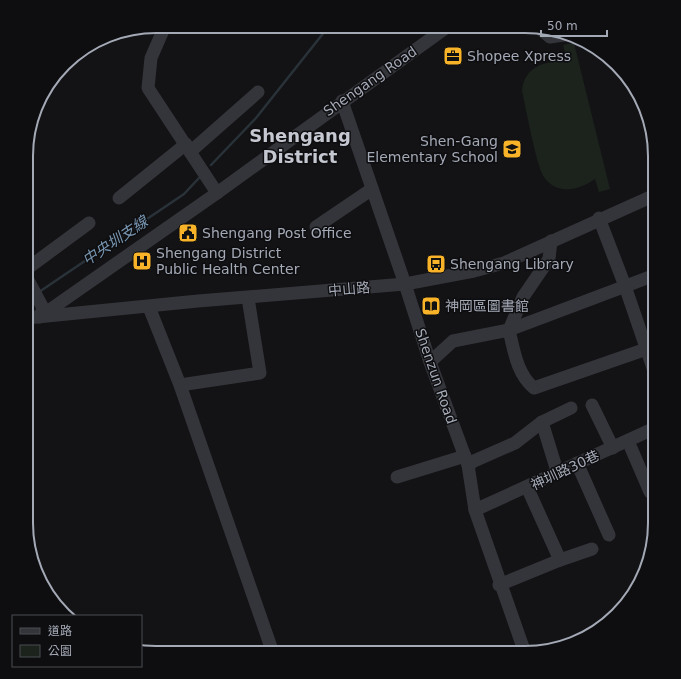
<svg xmlns="http://www.w3.org/2000/svg" width="681" height="679" font-family="'DejaVu Sans','Noto Sans TC',sans-serif">
<style>
.green{fill:#1b231c}
.lines{fill:none;stroke-linecap:round;stroke-linejoin:round}
.stream{stroke:#293239;stroke-width:2.5}
.minor{stroke:#34353a;stroke-width:13}
.labels{text-anchor:middle;stroke-width:3;stroke-linejoin:round;paint-order:stroke}
.poi-label{font-size:14px;fill:#a4a9b6;stroke:#0e0e10;text-anchor:start}
.street-label{font-size:14px;fill:#a4a9b6;stroke:#0e0e10}
.water-label{font-size:15px;font-style:italic;fill:#7997b2;stroke:#0e0e10}
.district-label{font-size:18px;font-weight:bold;fill:#c5c8d1;stroke:#0e0e10}
.rim{fill:none;stroke:#a4a9b6;stroke-width:2}
</style>
<rect width="100%" height="100%" fill="#131315"/>
<path class="green" d="M574 43 610 189 599 192 595 179C580 190 557 196 544 177 536 165 526 108 522 91 524 66 547 59 568 63L563 45Z"/>
<g class="lines">
<g class="stream">
<path d="M211 165 256 118 329 26"/>
<path d="M39 292 184 194 199 178"/>
</g>
<g class="minor">
<path d="M165 26 151 58 148 88 217 193"/>
<path d="M538 27 550 37 564 35"/>
<path d="M342 101 405 284 430 362 468 465 475 510 525 653"/>
<path d="M190 152 258 92"/>
<path d="M119 198 186 144"/>
<path d="M599 218 625 286 655 374"/>
<path d="M316 227 372 189"/>
<path d="M28 268 89 223"/>
<path d="M655 275 509 330C514 351 517 374 534 388L655 346"/>
<path d="M28 280 43 308 40 317"/>
<path d="M149 307 180 385 273 653"/>
<path d="M41 316 217 193 447 27"/>
<path d="M27 318 198 301 405 284 474 271 504 263 655 195"/>
<path d="M430 362 453 341 509 330 523 297 549 259 551 241"/>
<path d="M180 385 260 373 248 298"/>
<path d="M592 405 613 448"/>
<path d="M628 441 650 492"/>
<path d="M577 463 609 535"/>
<path d="M468 465 474 461 515 443 542 422"/>
<path d="M557 471 542 422 571 408"/>
<path d="M397 477 465 456"/>
<path d="M527 487 560 560"/>
<path d="M475 510 655 428"/>
<path d="M499 585 560 560 592 549"/>
</g>
</g>
<defs>
<g id="office-square" transform="scale(1)"><rect x="-9" y="-9" width="18" height="18" rx="4" fill="#f8b328" stroke="#0e0e10"/><path d="M-6-3h4V-5.5h4V-3h4V5H-6ZM-1-4.5V-3h2v-1.5ZM-6 0V1H6V0Z" fill="#111"/></g>
<g id="school-square" transform="scale(1)"><rect x="-9" y="-9" width="18" height="18" rx="4" fill="#f8b328" stroke="#0e0e10"/><path d="M0-5L7-2L0 1L-7-2ZM-4 1L0 2.5L4 1V4Q0 6-4 4Z" fill="#111"/></g>
<g id="civic-square" transform="scale(1)"><rect x="-9" y="-9" width="18" height="18" rx="4" fill="#f8b328" stroke="#0e0e10"/><path d="M-.6-6.5H3V-4.5H.6V-3L4-1V1h2V6H-6V1h2V-1L-.6-3ZM-1.2 2.5V6h2.4V2.5Z" fill="#111"/></g>
<g id="hospital-square" transform="scale(1)"><rect x="-9" y="-9" width="18" height="18" rx="4" fill="#f8b328" stroke="#0e0e10"/><path d="M-5-5h3v3.5h4V-5h3V5h-3V1.5h-4V5h-3Z" fill="#111"/></g>
<g id="bus-square" transform="scale(1)"><rect x="-9" y="-9" width="18" height="18" rx="4" fill="#f8b328" stroke="#0e0e10"/><path d="M-5-6H5V4H4V6H2V4H-2V6H-4V4H-5ZM-3.5-4V0h7V-4ZM-3.5 1.2v1.5H-2V1.2ZM2 1.2v1.5H3.5V1.2Z" fill="#111"/></g>
<g id="library-square" transform="scale(1)"><rect x="-9" y="-9" width="18" height="18" rx="4" fill="#f8b328" stroke="#0e0e10"/><path d="M-6-4Q-3-5.5-.7-3.5V5Q-3 3-6 4ZM6-4Q3-5.5 .7-3.5V5Q3 3 6 4Z" fill="#111"/></g>
</defs>
<g fill-rule="evenodd">
<use href="#office-square" x="453" y="56"/>
<use href="#school-square" x="512" y="149"/>
<use href="#civic-square" x="188" y="233"/>
<use href="#hospital-square" x="142" y="261"/>
<use href="#bus-square" x="436" y="264"/>
<use href="#library-square" x="431" y="306"/>
</g>
<g class="labels">
<g class="poi-label">
<text x="467" y="61">Shopee Xpress</text>
<text x="498" y="146" text-anchor="end">Shen-Gang<tspan x="498" dy="16">Elementary School</tspan></text>
<text x="202" y="238">Shengang Post Office</text>
<text x="156" y="258">Shengang District<tspan x="156" dy="16">Public Health Center</tspan></text>
<text x="450" y="269">Shengang Library</text>
<text x="445" y="311">神岡區圖書館</text>
</g>
<g class="street-label">
<text transform="translate(370 81) rotate(-35)" y="5">Shengang Road</text>
<text transform="translate(349 289) rotate(-5)" y="5">中山路</text>
<text transform="translate(436 376) rotate(71)" y="5">Shenzun Road</text>
<text transform="translate(565 470) rotate(-25)" y="5">神圳路30巷</text>
</g>
<g class="water-label">
<text transform="translate(115 241) rotate(-34)" y="5">中央圳支線</text>
</g>
<g class="district-label">
<text x="300" y="142">Shengang<tspan x="300" dy="21">District</tspan></text>
</g>
</g>
<path d="M0 0H681V679H0ZM156 33H525A123 123 0 0 1 648 156V523A123 123 0 0 1 525 646H156A123 123 0 0 1 33 523V156A123 123 0 0 1 156 33Z" fill="#0e0e10" fill-rule="evenodd"/>
<path class="rim" d="M156 33H525A123 123 0 0 1 648 156V523A123 123 0 0 1 525 646H156A123 123 0 0 1 33 523V156A123 123 0 0 1 156 33Z"/>
<rect x="12" y="615" width="130" height="52" fill="#0e0e10" stroke="#4a4c52"/>
<rect x="20" y="628" width="20" height="6" fill="#34353a" stroke="#4a4c52"/>
<text x="48" y="635" font-size="12" fill="#a4a9b6">道路</text>
<rect x="20" y="645" width="20" height="12" fill="#1b231c" stroke="#4a4c52"/>
<text x="48" y="655" font-size="12" fill="#a4a9b6">公園</text>
<path d="M541 30v6h66v-6" fill="none" stroke="#a4a9b6" stroke-width="2"/>
<text x="547" y="30" font-size="12" fill="#a4a9b6" stroke="#0e0e10" stroke-width="3" paint-order="stroke">50 m</text>
</svg>
